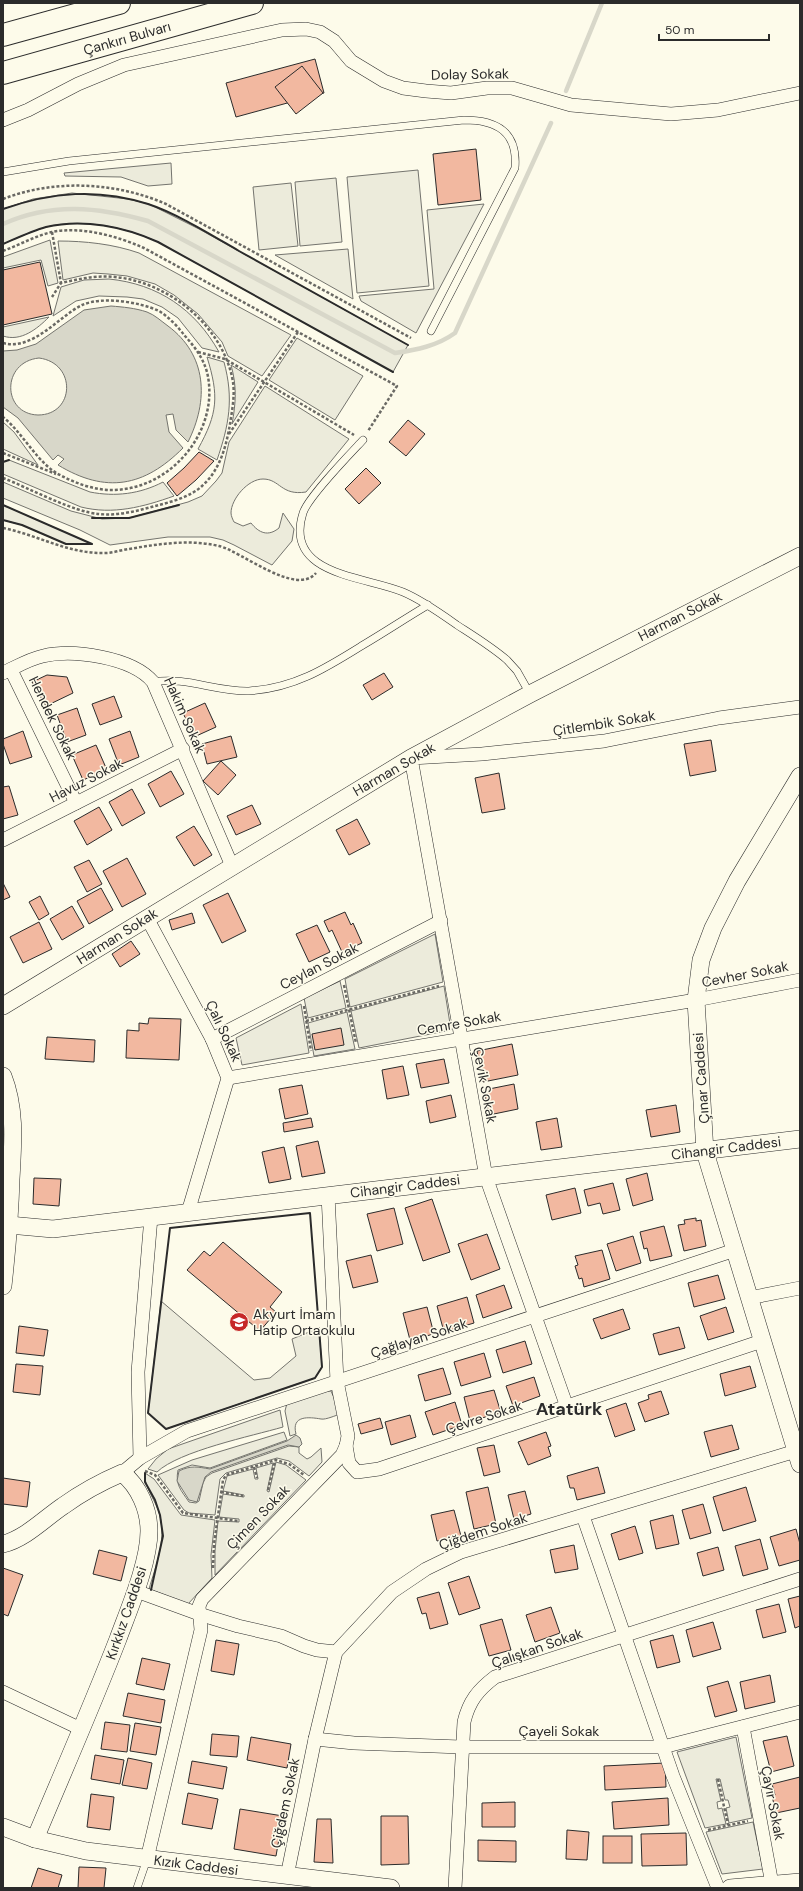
<svg xmlns="http://www.w3.org/2000/svg" width="803" height="1891" font-family="'DM Sans',sans-serif">
<style>
.green{fill:#ecebdb;stroke:#74746e}
.water{fill:#d8d7c9;stroke:#74746e;fill-rule:evenodd}
.lines{fill:none;stroke-linecap:round;stroke-linejoin:round}
.stream{stroke:#d8d7c9;stroke-width:4.5}
.building{fill:#f2b8a0;stroke:#2b2b2b}
.service-casing{stroke:#2b2b2b;stroke-width:8}
.minor-casing{stroke:#2b2b2b;stroke-width:14}
.tertiary-casing{stroke:#2b2b2b;stroke-width:18}
.trunk-casing{stroke:#2b2b2b;stroke-width:24}
.path{stroke:#6a6964;stroke-width:2.5;stroke-dasharray:3 2;stroke-linecap:butt}
.service{stroke:#fdfbea;stroke-width:7}
.minor{stroke:#fdfbea;stroke-width:13}
.tertiary{stroke:#fdfbea;stroke-width:17}
.trunk{stroke:#fdfbea;stroke-width:22}
.wall{stroke:#2b2b2b;stroke-width:2}
.labels{text-anchor:middle;stroke-width:3;stroke-linejoin:round;paint-order:stroke}
.street-label{font-size:14px;fill:#2b2b2b;stroke:#fdfbea}
.poi-label{font-size:14px;fill:#2b2b2b;stroke:#fdfbea;text-anchor:start}
.district-label{font-size:18px;font-weight:bold;fill:#2b2b2b;stroke:#fdfbea}
</style>
<rect width="100%" height="100%" fill="#fdfbea"/>
<g class="green">
<path d="M171 163 172 184 148 186 121 177 65 176 64 173Z"/>
<path d="M418 170 429 286 357 293 347 177Z"/>
<path d="M336 178 342 242 300 246 295 182Z"/>
<path d="M291 183 298 246 259 250 253 187Z"/>
<path d="M72 193 128 199 149 204 199 229 408 345 393 372 158 242C125 227 83 218 46 227 32 231 17 238 3 244V209L33 199Z"/>
<path d="M484 204 416 333 361 301 359 296 434 289 427 210Z"/>
<path d="M50 240 58 283 48 286 41 260 3 268V257Z"/>
<path d="M58 241C85 241 113 244 139 253L291 335 262 376 228 356 222 342 198 314 174 295 155 284 127 276 108 274 93 273 63 280Z"/>
<path d="M348 249 353 299 275 255Z"/>
<path d="M109 279C158 284 195 309 219 352L202 348 178 318 162 307 143 299 127 297 99 296 76 301 53 316 61 287 84 280Z"/>
<path d="M49 317C37 329 21 342 3 336V327Z"/>
<path d="M297 338 363 376 335 420 269 380Z"/>
<path d="M207 357 224 362C234 399 229 425 217 460L198 449C218 413 219 396 207 357Z"/>
<path d="M231 365 258 382 232 424C236 403 237 386 231 365Z"/>
<path d="M265 386 349 439 306 492C281 496 280 479 263 479 248 479 231 499 231 513 231 516 233 520 234 522L243 526 251 523C259 533 268 537 279 528L283 513 294 529 292 541 272 565 234 545 223 540 210 537H168L110 545 80 530 3 498V482L71 511 102 519 129 518 188 502 202 496 216 481 222 473 229 442Z"/>
<path d="M3 422 14 432 38 465 3 449Z"/>
<path d="M9 460 90 492C115 497 140 494 163 482L174 496C143 507 113 515 81 507L3 474V462Z"/>
<path d="M3 505 92 544H66L22 525 3 520Z"/>
<path d="M435 934 443 982 350 1007 345 979Z"/>
<path d="M340 981 346 1008 308 1018 304 998Z"/>
<path d="M444 986 451 1030 359 1048 351 1011Z"/>
<path d="M301 1004 309 1053 242 1065 236 1038Z"/>
<path d="M347 1012 355 1049 314 1056 308 1023Z"/>
<path d="M161 1301 254 1380 270 1378 296 1356 292 1339 319 1328 322 1367 315 1378 166 1429 148 1413Z"/>
<path d="M326 1391H331L341 1414C336 1415 326 1420 321 1419 309 1417 291 1415 296 1434L290 1436 285 1411 287 1403Z"/>
<path d="M280 1410 283 1427C252 1436 179 1451 157 1472L148 1469 156 1459 168 1449Z"/>
<path d="M284 1432 287 1440 210 1468 192 1465 178 1470C175 1485 181 1490 189 1502L196 1503 199 1501 203 1483 206 1477 212 1473 289 1446 299 1447V1453L307 1459 311 1457 321 1448 322 1462 309 1476 289 1461 277 1458 226 1473 220 1479 215 1515 189 1513 184 1510 158 1475 192 1460Z"/>
<path d="M276 1462 286 1465 306 1480 215 1575V1551L218 1521 239 1522V1519L219 1517 223 1494 244 1497V1495L223 1491 227 1476 253 1469 255 1479H258L256 1468 273 1463 267 1491 269 1492Z"/>
<path d="M145 1473 154 1479 181 1515 215 1520 211 1555 212 1578 188 1604 149 1589C156 1565 166 1541 160 1516 157 1502 143 1486 145 1473Z"/>
<path d="M736 1737 752 1818 729 1823 726 1808 730 1807 728 1800H725L720 1779H716L721 1801 717 1802 718 1809 722 1808 726 1824 705 1828 677 1752Z"/>
<path d="M753 1822 763 1869 722 1874 706 1832Z"/>
</g>
<g class="water">
<path d="M111 306C123 307 135 308 147 312 155 315 161 321 168 326 207 355 209 400 188 442L176 430 173 414 166 415 169 432 183 448C144 487 106 494 58 465L64 459 58 455 53 460 18 418 3 407V351L17 350 36 344 84 310ZM39 358C77 363 75 415 38 415 2 414 1 362 39 358Z"/>
<path d="M296 1435 300 1438 302 1444 299 1447 288 1445 211 1472 205 1477 197 1502 189 1500 177 1481 179 1471C191 1465 198 1467 210 1469L287 1441Z"/>
</g>
<g class="lines">
<g class="stream">
<path d="M566 91 602 3"/>
<path d="M3 224C52 202 98 207 148 221L395 353C416 350 437 346 455 333L551 123"/>
</g>
</g>
<g class="building">
<path d="M315 59 324 93 236 117 226 83Z"/>
<path d="M302 66 323 93 296 114 275 87Z"/>
<path d="M476 149 481 200 438 205 433 154Z"/>
<path d="M40 262 52 314 3 325V270Z"/>
<path d="M408 420 425 434 406 456 389 442Z"/>
<path d="M199 452 214 461 196 480 177 496 167 483 184 468Z"/>
<path d="M366 468 381 483 359 504 345 489Z"/>
<path d="M384 673 393 687 372 700 363 685Z"/>
<path d="M47 675 67 677 73 693 46 706 32 682Z"/>
<path d="M114 696 122 717 100 725 92 704Z"/>
<path d="M205 703 216 727 194 737 183 713Z"/>
<path d="M77 708 86 735 67 742 57 715Z"/>
<path d="M23 731 32 757 10 764 3 744V739Z"/>
<path d="M130 731 139 757 119 765 109 739Z"/>
<path d="M231 736 237 757 207 764 202 744Z"/>
<path d="M711 740 716 771 690 776 684 744Z"/>
<path d="M96 745 107 770 83 780 72 755Z"/>
<path d="M221 761 236 775 218 795 203 781Z"/>
<path d="M171 771 184 794 160 807 148 784Z"/>
<path d="M499 773 505 809 482 813 475 778Z"/>
<path d="M9 786 18 815 3 819V787Z"/>
<path d="M132 789 145 813 122 826 109 802Z"/>
<path d="M252 805 261 824 236 835 227 816Z"/>
<path d="M99 807 112 830 87 845 74 821Z"/>
<path d="M357 819 370 844 349 855 336 830Z"/>
<path d="M194 826 212 855 194 866 176 837Z"/>
<path d="M127 858 146 894 122 907 103 871Z"/>
<path d="M89 860 102 884 87 892 74 867Z"/>
<path d="M3 883 10 897 3 900Z"/>
<path d="M101 888 113 910 89 924 77 901Z"/>
<path d="M228 893 246 931 222 943 203 905Z"/>
<path d="M40 896 49 914 39 920 29 902Z"/>
<path d="M72 906 84 927 62 940 50 919Z"/>
<path d="M345 912 351 925 353 923 362 943 342 952 332 930 329 932 324 921Z"/>
<path d="M192 913 195 923 172 930 169 920Z"/>
<path d="M39 922 52 949 23 963 10 937Z"/>
<path d="M317 925 330 952 309 962 296 934Z"/>
<path d="M131 941 140 954 120 967 112 954Z"/>
<path d="M149 1018 181 1019 179 1060 126 1058 127 1030 139 1031V1023L148 1024Z"/>
<path d="M341 1028 344 1045 315 1050 312 1034Z"/>
<path d="M47 1037 95 1040 94 1062 45 1059Z"/>
<path d="M512 1044 518 1075 483 1082 477 1051Z"/>
<path d="M444 1059 449 1083 421 1088 416 1064Z"/>
<path d="M403 1066 409 1095 387 1099 382 1070Z"/>
<path d="M514 1084 518 1109 489 1115 484 1090Z"/>
<path d="M302 1085 308 1114 285 1119 279 1089Z"/>
<path d="M451 1095 456 1117 430 1123 426 1101Z"/>
<path d="M676 1105 680 1132 651 1137 646 1110Z"/>
<path d="M311 1118 313 1127 284 1132 283 1123Z"/>
<path d="M557 1118 562 1147 541 1150 536 1122Z"/>
<path d="M318 1141 325 1173 302 1177 296 1146Z"/>
<path d="M284 1147 291 1179 269 1183 262 1152Z"/>
<path d="M647 1173 653 1200 633 1206 626 1179Z"/>
<path d="M34 1178 61 1179 59 1206 33 1204Z"/>
<path d="M613 1183 620 1210 603 1214 600 1203 588 1206 584 1190Z"/>
<path d="M575 1188 581 1213 552 1220 546 1195Z"/>
<path d="M432 1199 450 1252 423 1261 405 1208Z"/>
<path d="M394 1208 403 1244 377 1251 367 1214Z"/>
<path d="M696 1218V1221L701 1220 706 1246 684 1251 678 1225 685 1224 684 1220Z"/>
<path d="M664 1226 672 1256 650 1261 647 1248 644 1249 640 1232Z"/>
<path d="M487 1234 500 1269 471 1280 458 1244Z"/>
<path d="M633 1236 641 1263 616 1271 607 1244Z"/>
<path d="M223 1242 282 1292 270 1307 276 1312 260 1331 187 1270 204 1251 210 1256Z"/>
<path d="M602 1250 610 1279 584 1287 582 1278 579 1279 575 1266 578 1265 575 1256Z"/>
<path d="M371 1255 378 1282 353 1288 346 1261Z"/>
<path d="M718 1275 725 1299 694 1307 688 1283Z"/>
<path d="M504 1285 512 1308 483 1318 476 1295Z"/>
<path d="M467 1297 474 1323 444 1332 437 1306Z"/>
<path d="M427 1307 434 1334 410 1340 403 1313Z"/>
<path d="M726 1307 734 1332 708 1340 700 1316Z"/>
<path d="M623 1309 630 1329 601 1339 593 1319Z"/>
<path d="M19 1326 48 1330 44 1356 16 1353Z"/>
<path d="M679 1327 685 1348 659 1355 653 1334Z"/>
<path d="M525 1341 532 1364 503 1373 496 1350Z"/>
<path d="M484 1353 491 1377 461 1386 454 1362Z"/>
<path d="M16 1364 43 1366 40 1395 13 1392Z"/>
<path d="M750 1366 756 1387 725 1396 720 1374Z"/>
<path d="M443 1368 451 1394 425 1401 418 1375Z"/>
<path d="M534 1377 540 1396 513 1406 506 1386Z"/>
<path d="M494 1390 501 1413 470 1421 464 1397Z"/>
<path d="M661 1391 669 1414 645 1422 638 1403 649 1399 648 1395Z"/>
<path d="M455 1402 462 1425 433 1435 425 1412Z"/>
<path d="M626 1403 635 1430 615 1437 606 1410Z"/>
<path d="M410 1415 416 1437 391 1445 385 1422Z"/>
<path d="M380 1418 383 1428 361 1434 358 1424Z"/>
<path d="M732 1425 739 1449 711 1457 704 1432Z"/>
<path d="M546 1432 551 1446 548 1447 551 1456 528 1465 518 1442Z"/>
<path d="M494 1445 500 1472 484 1476 477 1448Z"/>
<path d="M598 1467 605 1493 577 1500 574 1488H570L567 1476Z"/>
<path d="M3 1478 30 1482 27 1507 3 1504Z"/>
<path d="M488 1487 496 1524 474 1529 466 1492Z"/>
<path d="M746 1487 756 1521 723 1531 713 1497Z"/>
<path d="M525 1491 531 1514 514 1519 508 1495Z"/>
<path d="M703 1504 711 1533 690 1539 682 1510Z"/>
<path d="M454 1510 461 1536 437 1541 431 1515Z"/>
<path d="M673 1515 679 1544 656 1549 650 1521Z"/>
<path d="M635 1526 643 1553 619 1560 611 1534Z"/>
<path d="M796 1529 800 1544V1560L779 1566 770 1537Z"/>
<path d="M760 1539 768 1569 743 1576 735 1546Z"/>
<path d="M574 1545 578 1569 555 1573 550 1550Z"/>
<path d="M718 1547 724 1570 703 1576 697 1553Z"/>
<path d="M99 1550 127 1557 121 1581 93 1574Z"/>
<path d="M3 1568 23 1575 8 1616 3 1614Z"/>
<path d="M469 1576 480 1608 459 1615 448 1583Z"/>
<path d="M439 1592 448 1624 430 1629 426 1613 422 1614 417 1598Z"/>
<path d="M800 1596V1626L795 1628 788 1599Z"/>
<path d="M779 1604 786 1632 763 1638 756 1610Z"/>
<path d="M551 1607 560 1633 535 1642 526 1615Z"/>
<path d="M502 1619 511 1650 489 1656 480 1625Z"/>
<path d="M713 1622 721 1649 693 1657 686 1630Z"/>
<path d="M673 1635 680 1662 657 1668 650 1641Z"/>
<path d="M216 1640 239 1644 234 1675 211 1671Z"/>
<path d="M142 1658 170 1664 164 1690 136 1684Z"/>
<path d="M770 1675 775 1702 745 1709 740 1682Z"/>
<path d="M728 1681 737 1711 715 1717 707 1687Z"/>
<path d="M128 1693 165 1700 161 1723 123 1716Z"/>
<path d="M105 1722 130 1725 127 1752 101 1749Z"/>
<path d="M135 1723 161 1727 156 1755 130 1751Z"/>
<path d="M212 1734 239 1736 237 1757 210 1755Z"/>
<path d="M787 1736 794 1766 771 1772 763 1741Z"/>
<path d="M251 1737 291 1744 287 1768 247 1760Z"/>
<path d="M95 1755 124 1760 120 1784 91 1779Z"/>
<path d="M128 1758 152 1763 147 1789 122 1785Z"/>
<path d="M192 1761 227 1767 223 1789 188 1783Z"/>
<path d="M665 1763 666 1787 605 1790 604 1766Z"/>
<path d="M800 1777V1808L776 1813 772 1796 775 1795 772 1784Z"/>
<path d="M188 1793 218 1799 212 1829 182 1824Z"/>
<path d="M91 1794 114 1797 110 1830 87 1827Z"/>
<path d="M668 1798 669 1825 614 1829 612 1802Z"/>
<path d="M515 1802V1827H482V1803Z"/>
<path d="M240 1809 283 1816 276 1856 234 1849Z"/>
<path d="M381 1816H408L409 1864 381 1865Z"/>
<path d="M317 1819H331L333 1863 314 1862Z"/>
<path d="M567 1830 589 1832 587 1860 566 1859Z"/>
<path d="M686 1833 687 1865 642 1866 641 1834Z"/>
<rect x="603" y="1836" width="29" height="27"/>
<path d="M478 1840 516 1841V1862L478 1861Z"/>
<path d="M79 1867 106 1868 104 1888H78Z"/>
<path d="M38 1868 62 1875 58 1888H31Z"/>
</g>
<g class="lines">
<g class="service-casing">
<g id="service">
<path d="M3 172 69 161 464 120C497 120 518 132 515 168L431 331"/>
<path d="M363 440C349 455 308 497 303 513 283 576 366 576 403 592 422 600 440 613 457 625 474 636 492 647 507 660L517 671 530 694"/>
<path d="M153 682C184 676 217 692 249 691 295 688 326 668 363 645 385 632 406 618 428 605"/>
<path d="M137 1888 147 1859"/>
</g>
</g>
<g class="minor-casing">
<g id="minor">
<path d="M3 120 28 110 78 84 124 65 282 30 306 29 320 32 334 41 351 61 384 81 403 88 426 91 451 93 487 88H512L571 105 671 114 718 110 800 93"/>
<path d="M11 670 76 803"/>
<path d="M3 673C16 667 29 659 43 656 73 649 132 657 153 682L232 866"/>
<path d="M3 840 183 749"/>
<path d="M147 918 212 1039 228 1078 188 1212"/>
<path d="M212 1039 441 921"/>
<path d="M228 1078 696 1000 800 980"/>
<path d="M749 1298 800 1288"/>
<path d="M567 1407 486 1177 411 758 482 754 604 741 719 718 800 707"/>
<path d="M346 1446 349 1463 357 1472 379 1469 762 1341"/>
<path d="M140 1458 138 1372 151 1217"/>
<path d="M122 1473 140 1458 187 1431 735 1250"/>
<path d="M583 1516 673 1776 718 1888"/>
<path d="M136 1591 199 1614 238 1626 281 1636 304 1646 317 1650 336 1652"/>
<path d="M3 1692 81 1729"/>
<path d="M743 1727 772 1884"/>
<path d="M315 1739 354 1743 461 1747H663L800 1712"/>
<path d="M147 1859 201 1630 199 1606 202 1599 342 1455 346 1446 348 1436 337 1381 328 1195"/>
<path d="M287 1876 315 1739 336 1652 392 1592 426 1569 461 1552 796 1451"/>
<path d="M455 1888 464 1722C469 1701 478 1690 495 1677L800 1579"/>
</g>
</g>
<g class="tertiary-casing">
<g id="tertiary">
<path d="M800 776 737 881 713 928 701 960 696 1000 705 1152 800 1464"/>
<path d="M3 1006 411 758 530 694 800 556"/>
<path d="M3 1076C16 1109 13 1143 11 1179 10 1215 7 1250 3 1286"/>
<path d="M9 1225 53 1229 151 1217 800 1139"/>
<path d="M3 1544C25 1539 45 1518 63 1506 81 1493 101 1482 122 1473 139 1486 149 1510 149 1531 149 1563 129 1609 118 1639 92 1706 63 1772 35 1839"/>
<path d="M3 1827 35 1839 86 1851 391 1888"/>
<path d="M730 1888 800 1882"/>
</g>
</g>
<g class="trunk-casing">
<g id="trunk">
<path d="M3 35 119 3"/>
<path d="M3 73 252 3"/>
</g>
</g>
<g class="path">
<path d="M3 199C54 179 116 182 166 204L411 338"/>
<path d="M52 232 61 283"/>
<path d="M3 251C19 245 35 236 52 232 81 226 117 236 144 248L397 386 368 431"/>
<path d="M3 343C33 351 58 317 82 305 102 296 140 302 159 311 169 317 178 327 185 336 195 347 203 358 207 372 221 430 171 490 112 490 95 490 77 484 62 476 39 466 24 434 3 417"/>
<path d="M198 352 225 359 354 435"/>
<path d="M229 434 298 332"/>
<path d="M3 453 56 474"/>
<path d="M3 478C29 488 73 512 99 514 118 516 137 511 155 506 171 502 190 497 202 486 220 470 226 447 230 424 232 411 235 396 233 382 224 327 169 282 115 277 96 275 79 279 61 283L52 297"/>
<path d="M3 528C38 535 68 554 105 553 113 553 121 550 129 549 159 544 189 539 219 546 241 551 296 597 316 573"/>
<path d="M344 985 356 1043"/>
<path d="M304 1006 311 1051"/>
<path d="M306 1021 439 986"/>
<path d="M254 1467 257 1478"/>
<path d="M145 1471 155 1475 183 1513 238 1521"/>
<path d="M268 1490 275 1461"/>
<path d="M221 1492 243 1496"/>
<path d="M213 1568 214 1544 223 1480 226 1475 276 1460 289 1464 304 1475"/>
<path d="M718 1779 728 1825"/>
<path d="M708 1830 748 1821"/>
</g>
<use href="#service" class="service"/>
<use href="#minor" class="minor"/>
<use href="#tertiary" class="tertiary"/>
<use href="#trunk" class="trunk"/>
<g class="wall">
<path d="M3 209C52 192 98 188 148 204 176 213 213 236 239 251 296 283 352 314 408 345"/>
<path d="M3 244C17 238 32 231 46 227 83 218 125 227 158 242L393 372"/>
<path d="M3 462 9 460"/>
<path d="M3 505 92 544H66L22 525 3 520"/>
<path d="M92 518H129L179 505"/>
<path d="M318 1316 310 1213 170 1228 148 1413 166 1429 315 1378 322 1367 319 1328"/>
<path d="M145 1473V1482L155 1500 160 1515 163 1536 151 1590"/>
</g>
</g>
<defs>
<g id="school-disc" transform="scale(1)"><circle r="9.5" fill="#c62828" stroke="#fdfbea"/><path d="M0-5L7-2L0 1L-7-2ZM-4 1L0 2.5L4 1V4Q0 6-4 4Z" fill="#fff"/></g>
</defs>
<g fill-rule="evenodd">
<use href="#school-disc" x="239" y="1322"/>
</g>
<g class="labels">
<g class="street-label">
<text transform="translate(127 38) rotate(-16)" y="5">Çankırı Bulvarı</text>
<text transform="translate(470 74) rotate(-1)" y="5">Dolay Sokak</text>
<text transform="translate(680 616) rotate(-27)" y="5">Harman Sokak</text>
<text transform="translate(185 715) rotate(66)" y="5">Hakim Sokak</text>
<text transform="translate(53 718) rotate(64)" y="5">Hendek Sokak</text>
<text transform="translate(604 723) rotate(-9)" y="5">Çitlembik Sokak</text>
<text transform="translate(394 769) rotate(-30)" y="5">Harman Sokak</text>
<text transform="translate(86 780) rotate(-27)" y="5">Havuz Sokak</text>
<text transform="translate(117 936) rotate(-32)" y="5">Harman Sokak</text>
<text transform="translate(319 966) rotate(-27)" y="5">Ceylan Sokak</text>
<text transform="translate(745 974) rotate(-11)" y="5">Cevher Sokak</text>
<text transform="translate(459 1023) rotate(-10)" y="5">Cemre Sokak</text>
<text transform="translate(224 1031) rotate(65)" y="5">Çalı Sokak</text>
<text transform="translate(701 1078) rotate(-94)" y="5">Çınar Caddesi</text>
<text transform="translate(485 1085) rotate(79)" y="5">Çevik Sokak</text>
<text transform="translate(726 1148) rotate(-7)" y="5">Cihangir Caddesi</text>
<text transform="translate(405 1186) rotate(-7)" y="5">Cihangir Caddesi</text>
<text transform="translate(419 1338) rotate(-18)" y="5">Çağlayan Sokak</text>
<text transform="translate(484 1417) rotate(-18)" y="5">Çevre Sokak</text>
<text transform="translate(258 1517) rotate(-46)" y="5">Çimen Sokak</text>
<text transform="translate(483 1531) rotate(-18)" y="5">Çiğdem Sokak</text>
<text transform="translate(126 1613) rotate(-71)" y="5">Kırkkız Caddesi</text>
<text transform="translate(537 1648) rotate(-19)" y="5">Çalışkan Sokak</text>
<text x="559" y="1736">Çayeli Sokak</text>
<text transform="translate(285 1803) rotate(-78)" y="5">Çiğdem Sokak</text>
<text transform="translate(773 1803) rotate(79)" y="5">Çayır Sokak</text>
<text transform="translate(196 1865) rotate(7)" y="5">Kızık Caddesi</text>
</g>
<g class="poi-label">
<text x="253" y="1319">Akyurt İmam<tspan x="253" dy="16">Hatip Ortaokulu</tspan></text>
</g>
<g class="district-label">
<text x="569" y="1415">Atatürk</text>
</g>
</g>
<rect width="803" height="1891" fill="none" stroke="#2b2b2b" stroke-width="8"/>
<path d="M659 34v6h110v-6" fill="none" stroke="#2b2b2b" stroke-width="2"/>
<text x="665" y="34" font-size="12" fill="#2b2b2b" stroke="#fdfbea" stroke-width="3" paint-order="stroke">50 m</text>
</svg>
